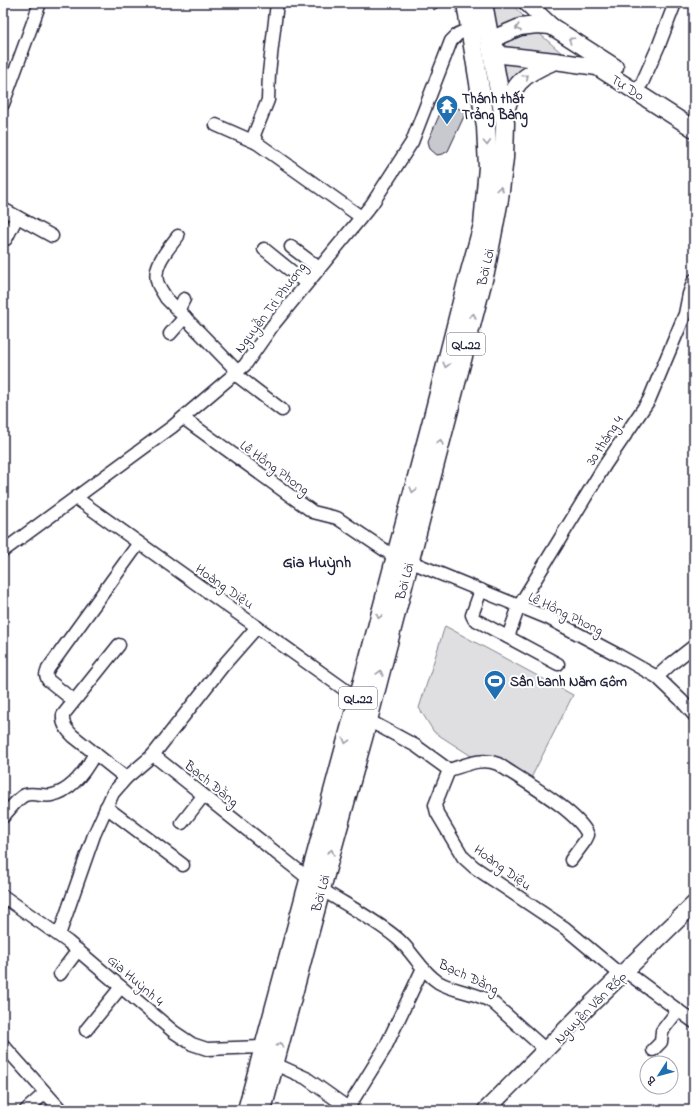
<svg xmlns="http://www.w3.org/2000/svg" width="697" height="1113" font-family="'Indie Flower',sans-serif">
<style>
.green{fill:#dfdfe2;stroke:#80808e}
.building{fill:#c8c8cf;stroke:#22223b}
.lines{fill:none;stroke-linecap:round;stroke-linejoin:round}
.minor-casing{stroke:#22223b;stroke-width:15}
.major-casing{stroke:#22223b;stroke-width:19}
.highway-casing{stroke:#22223b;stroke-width:21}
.minor{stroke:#fff;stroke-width:12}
.major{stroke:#fff;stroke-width:16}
.highway{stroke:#fff;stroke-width:18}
.oneway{stroke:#9c9ca7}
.labels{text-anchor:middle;stroke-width:4;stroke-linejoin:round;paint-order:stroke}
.shield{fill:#fff;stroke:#646476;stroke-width:1}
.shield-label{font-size:13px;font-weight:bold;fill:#22223b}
.street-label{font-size:14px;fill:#22223b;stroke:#fff}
.poi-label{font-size:14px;font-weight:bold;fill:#22223b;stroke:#fff;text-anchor:start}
.quarter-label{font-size:16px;font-weight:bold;fill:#22223b;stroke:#fff}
</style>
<rect width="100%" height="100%" fill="#fff"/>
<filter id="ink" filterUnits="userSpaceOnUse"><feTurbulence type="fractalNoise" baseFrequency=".025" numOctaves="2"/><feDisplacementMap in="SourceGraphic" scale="8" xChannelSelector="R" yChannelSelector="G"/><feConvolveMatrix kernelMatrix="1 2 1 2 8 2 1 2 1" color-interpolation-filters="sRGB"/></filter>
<g filter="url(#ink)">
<g class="green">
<path d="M491 3H511L525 18 517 20 498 32Z"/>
<path d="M533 28 564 55 505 47 500 45 504 38Z"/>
<path d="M503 62 534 64 505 91Z"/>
<path d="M445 626 573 695 529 782 479 761 434 732 419 708Z"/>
</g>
<g class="building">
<path d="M429 3H444L434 10Z"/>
<path d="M445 102 466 112 448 151 443 154 437 155 430 149 428 141Z"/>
</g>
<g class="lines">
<g class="minor-casing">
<g id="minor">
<path d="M277 3 269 73 268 100 254 135 257 143 361 217"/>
<path d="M642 83 659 45 675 3"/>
<path d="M3 104 40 3"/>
<path d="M216 125 257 143"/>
<path d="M3 209 52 236"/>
<path d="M178 236C168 249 151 267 158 284 160 289 164 294 166 298L238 372"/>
<path d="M6 239 17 217"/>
<path d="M291 247 319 268"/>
<path d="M264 249 306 283"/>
<path d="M178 311 184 299"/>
<path d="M170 334 185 317"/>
<path d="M235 374 282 410"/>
<path d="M183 418 313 512 337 518 395 557"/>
<path d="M76 498 358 699"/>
<path d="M3 551 172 427 245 365 273 325 372 204 412 142 451 41 458 34 476 26"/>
<path d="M409 561 548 618 616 654 657 677 681 700 694 715"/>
<path d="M481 590 472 615 474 619 558 664"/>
<path d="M508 637 519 606 605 465 649 400 685 314 689 294 694 280"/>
<path d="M119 645 63 715C62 724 67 730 73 736L126 778"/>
<path d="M657 677 671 664 694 646"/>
<path d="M74 701 48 680 46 675 48 669 139 543"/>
<path d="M368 720 416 746 449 770 435 805 437 813 463 857 474 867 565 928 621 975"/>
<path d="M153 755 309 879"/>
<path d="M449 770C466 765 481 757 498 764 520 779 578 811 588 835L585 841 571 860"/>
<path d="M106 807 183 865"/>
<path d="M3 817C8 811 18 798 25 795 34 792 43 797 52 795 72 791 86 770 95 753"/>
<path d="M182 823 203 796"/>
<path d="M321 889C346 905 376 920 398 939 413 952 421 971 438 982 455 992 475 992 492 1002L546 1050"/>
<path d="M3 896 68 942 174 1032 192 1044 207 1049 263 1047"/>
<path d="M59 935 94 835 113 793 126 778 153 755 222 667 257 627"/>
<path d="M625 971 694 1022"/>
<path d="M60 974 78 950"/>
<path d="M86 1030 121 987"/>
<path d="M3 1045 61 1110"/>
<path d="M653 1050 661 1042 662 1031 678 1010"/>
<path d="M275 1064 306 1078 351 1110"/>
<path d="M348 1108 385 1048 422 970"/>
<path d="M26 1110 45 1093"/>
</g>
</g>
<g class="major-casing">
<g id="major">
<path d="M527 3 551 26 615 67"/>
<path d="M551 26 537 25 520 27 499 36 492 46 502 55 555 61 597 67 694 129"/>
<path d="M505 119C509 86 523 74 553 62"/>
<path d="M486 1110 584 1011 694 904"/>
</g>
</g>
<g class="highway-casing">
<g id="highway">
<path d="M247 1110 358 699 434 413 466 286 483 225 488 167 486 126 466 3"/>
<path d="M262 1110 321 889 368 720 486 268 499 199 504 158 505 123 483 3"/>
</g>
</g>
<use href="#minor" class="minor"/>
<use href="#major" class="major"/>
<use href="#highway" class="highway"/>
</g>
<defs><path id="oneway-chevron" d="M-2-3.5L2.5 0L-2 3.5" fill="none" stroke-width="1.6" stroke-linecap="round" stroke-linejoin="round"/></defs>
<g class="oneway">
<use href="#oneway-chevron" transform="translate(518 28) rotate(162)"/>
<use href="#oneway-chevron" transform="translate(571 40) rotate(-146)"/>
<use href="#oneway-chevron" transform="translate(526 77) rotate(-41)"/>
<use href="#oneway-chevron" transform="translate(487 143) rotate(87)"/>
<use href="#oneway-chevron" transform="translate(500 189) rotate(-83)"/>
<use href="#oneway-chevron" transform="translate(473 316) rotate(-75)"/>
<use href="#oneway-chevron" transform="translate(446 365) rotate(104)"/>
<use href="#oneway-chevron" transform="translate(440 442) rotate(-75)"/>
<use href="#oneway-chevron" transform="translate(413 490) rotate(105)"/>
<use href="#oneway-chevron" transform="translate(379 616) rotate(104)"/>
<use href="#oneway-chevron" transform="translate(380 673) rotate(-75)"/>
<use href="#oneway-chevron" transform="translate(346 741) rotate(105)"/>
<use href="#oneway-chevron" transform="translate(331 852) rotate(-74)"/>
<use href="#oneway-chevron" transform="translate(280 1045) rotate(-75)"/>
</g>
</g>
<defs>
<g id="temple-pin" transform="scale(1.15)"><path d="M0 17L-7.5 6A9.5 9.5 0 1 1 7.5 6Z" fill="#1f6fb2" stroke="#fff"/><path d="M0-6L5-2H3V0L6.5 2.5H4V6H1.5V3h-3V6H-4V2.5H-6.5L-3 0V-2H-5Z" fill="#fff"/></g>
<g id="stadium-pin" transform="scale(1.15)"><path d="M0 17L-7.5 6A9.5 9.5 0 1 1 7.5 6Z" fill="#1f6fb2" stroke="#fff"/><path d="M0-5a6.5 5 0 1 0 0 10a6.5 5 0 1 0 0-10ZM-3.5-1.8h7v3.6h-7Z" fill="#fff"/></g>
</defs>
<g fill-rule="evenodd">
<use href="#temple-pin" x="447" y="106"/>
<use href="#stadium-pin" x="495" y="681"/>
</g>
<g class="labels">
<g class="shield">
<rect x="447" y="333" width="38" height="22" rx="3"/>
<rect x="339" y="687" width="38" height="22" rx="3"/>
</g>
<g class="shield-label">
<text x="466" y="349">QL.22</text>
<text x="358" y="703">QL.22</text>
</g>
<g class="street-label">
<text transform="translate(628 87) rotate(32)" y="5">Tự Do</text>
<text transform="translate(485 267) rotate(-77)" y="5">Bời Lời</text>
<text transform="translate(270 307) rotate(-53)" y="5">Nguyễn Tri Phương</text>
<text transform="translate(604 440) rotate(-57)" y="5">30 tháng 4</text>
<text transform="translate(275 467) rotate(36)" y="5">Lê Hồng Phong</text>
<text transform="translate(404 581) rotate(-75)" y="5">Bời Lời</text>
<text transform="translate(225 586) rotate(35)" y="5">Hoàng Diệu</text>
<text transform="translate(566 613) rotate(26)" y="5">Lê Hồng Phong</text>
<text transform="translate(212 783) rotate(39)" y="5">Bạch Đằng</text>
<text transform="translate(503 867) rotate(36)" y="5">Hoàng Diệu</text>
<text transform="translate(320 893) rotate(-75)" y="5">Bời Lời</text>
<text transform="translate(469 976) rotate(25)" y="5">Bạch Đằng</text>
<text transform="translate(136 980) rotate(41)" y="5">Gia Huỳnh 4</text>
<text transform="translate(590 1007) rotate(-45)" y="5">Nguyễn Văn Rốp</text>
</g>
<g class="poi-label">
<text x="462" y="103">Thánh thất<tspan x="462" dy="16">Trảng Bàng</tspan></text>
<text x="510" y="686">Sân banh Năm Gôm</text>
</g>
<g class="quarter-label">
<text x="317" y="567">Gia Huỳnh</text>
</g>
</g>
<rect width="697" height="1113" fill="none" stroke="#fff" stroke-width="16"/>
<rect x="8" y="8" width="681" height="1097" fill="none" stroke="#22223b" stroke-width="1.5" filter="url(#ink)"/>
<g transform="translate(659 1075) rotate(234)"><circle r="19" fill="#ffffff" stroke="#a7a7b1"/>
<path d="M0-3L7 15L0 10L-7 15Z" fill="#1f6fb2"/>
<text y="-6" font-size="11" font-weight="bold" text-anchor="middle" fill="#22223b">B</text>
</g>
</svg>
